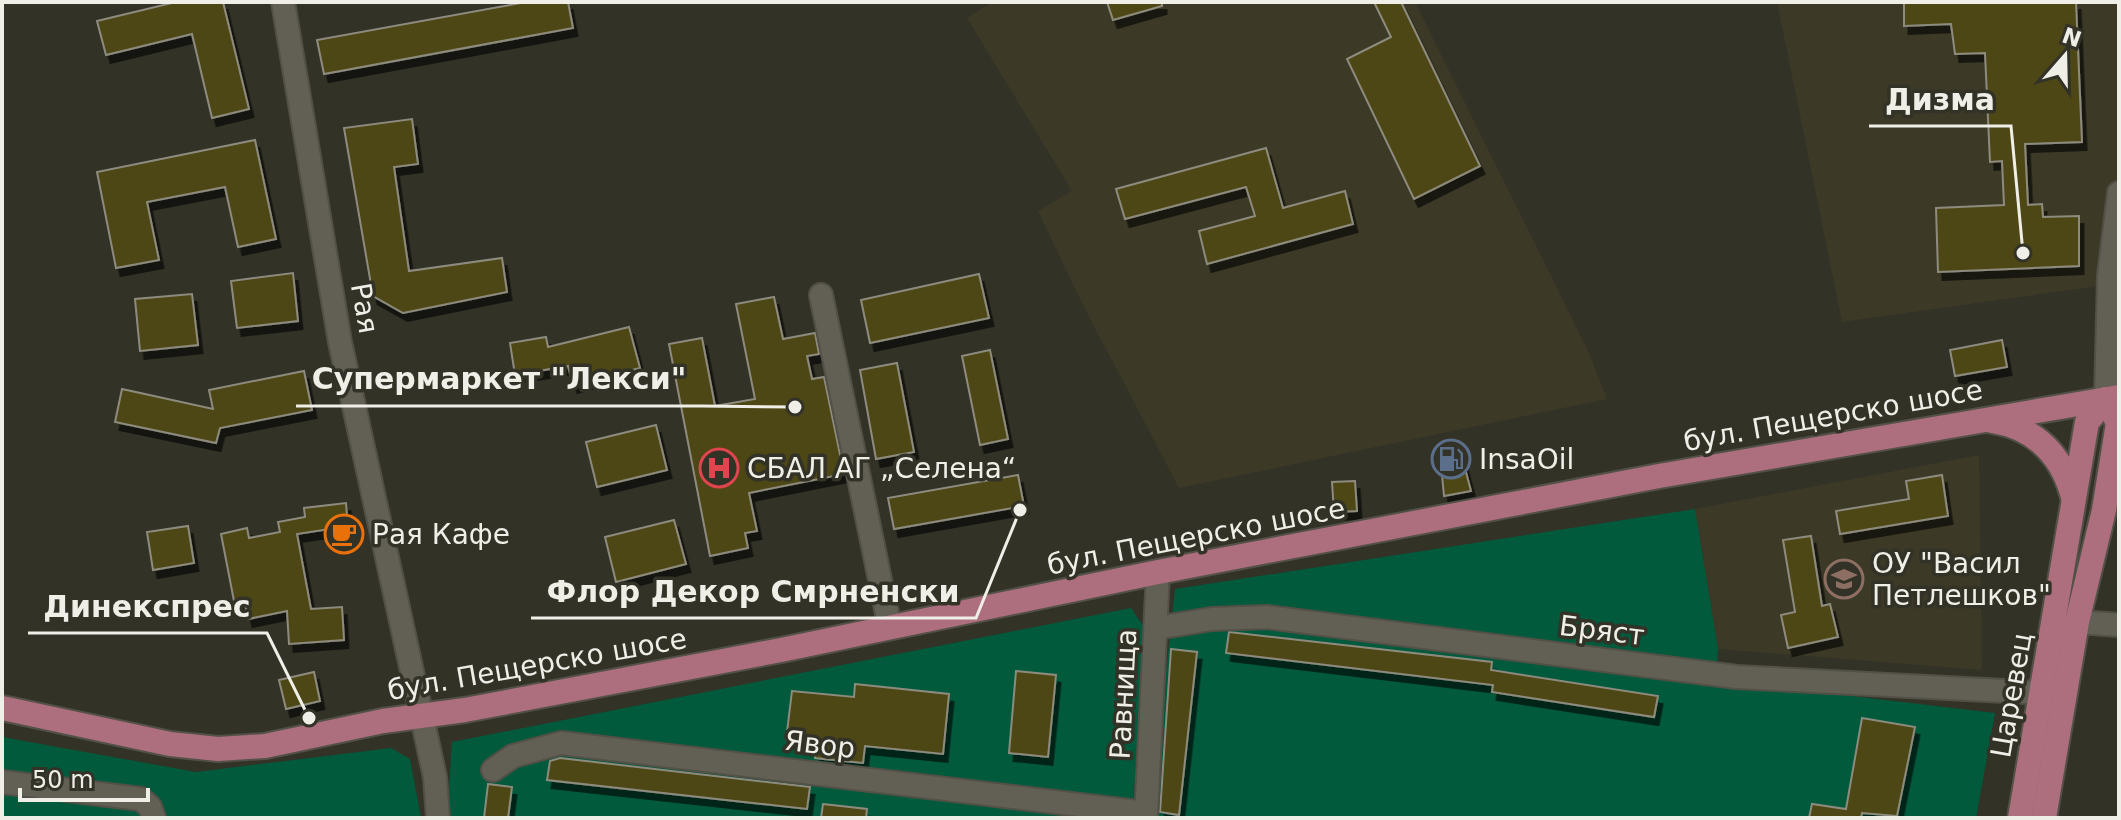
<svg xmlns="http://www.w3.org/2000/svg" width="2121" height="820" font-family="'DejaVu Sans',sans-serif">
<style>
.built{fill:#3c3927}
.green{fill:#015a3c}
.building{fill:#4e4615;stroke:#8d8b7e;stroke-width:2;filter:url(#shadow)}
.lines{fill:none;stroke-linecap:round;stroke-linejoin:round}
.minor-casing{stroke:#525047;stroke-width:26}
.major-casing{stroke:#525047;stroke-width:28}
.minor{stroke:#626054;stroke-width:22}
.major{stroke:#ad6e7d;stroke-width:24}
.labels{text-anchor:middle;stroke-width:7;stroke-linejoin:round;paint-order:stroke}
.street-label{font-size:28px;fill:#efeee7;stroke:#333227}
.poi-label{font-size:28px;fill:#efeee7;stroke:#333227;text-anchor:start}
.leader{fill:none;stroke:#efeee7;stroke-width:3}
.callout-dot{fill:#efeee7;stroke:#333227;stroke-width:3}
.callout-label{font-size:30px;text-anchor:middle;font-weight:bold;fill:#efeee7;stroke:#333227;stroke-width:7;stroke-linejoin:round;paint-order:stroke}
</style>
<defs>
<filter id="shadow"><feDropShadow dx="4.5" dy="8" stdDeviation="0" flood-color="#0009"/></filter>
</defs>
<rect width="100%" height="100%" fill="#333227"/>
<g class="built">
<path d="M992 2H1415L1589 353 1607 399 1179 488 1083 305 1038 211 1072 191 967 18Z"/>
<path d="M1777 2H2119V283L1842 322Z"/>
<path d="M1979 455 1982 670 1718 649 1695 509Z"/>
</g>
<g class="green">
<path d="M1695 509 1718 649 1716 680 1995 713 1976 818H1150L1175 589Z"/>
<path d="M1131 608 1146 630 1132 818H447L452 742Z"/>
<path d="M2 737 196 772 391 748 410 759 421 818H2Z"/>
</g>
<g class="building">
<path d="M176 2H223L249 109 212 118 192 34 106 55 97 21Z"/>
<path d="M526 2H568L573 28 324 74 317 40Z"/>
<path d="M1107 2H1162V6L1113 20Z"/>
<path d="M1374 2H1401L1480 166 1414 199 1347 59 1391 37Z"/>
<path d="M1904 2H2076L2082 142 2025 144 2028 205 2042 204 2043 217 2079 216V266L1938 272 1936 208 2004 205 2002 161 1990 162 1985 53 1955 54 1951 24 1904 26Z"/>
<path d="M412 119 418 164 394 167 409 271 502 258 507 292 403 313 373 296 344 128Z"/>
<path d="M255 140 276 239 238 247 225 187 147 202 159 260 116 268 97 172Z"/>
<path d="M1266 148 1283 208 1345 191 1353 224 1207 264 1199 231 1255 216 1246 187 1125 219 1116 189Z"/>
<path d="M293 273 298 321 237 328 231 281Z"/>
<path d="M979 274 989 318 870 343 861 300Z"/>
<path d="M192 294 198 345 140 351 135 299Z"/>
<path d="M774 297 783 339 815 333 819 354 807 356 812 379 824 377 844 474 749 493 757 531 745 533 748 548 710 556 669 344 702 338 715 406 755 399 736 304Z"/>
<path d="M629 327 640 368 573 385 568 366 515 375 510 343 546 337 548 347Z"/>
<path d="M2002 340 2007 367 1955 376 1950 350Z"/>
<path d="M990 350 1008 439 980 445 962 356Z"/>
<path d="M897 363 914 452 876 459 860 370Z"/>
<path d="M304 371 312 410 220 428 216 443 115 422 122 389 213 409 209 390Z"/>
<path d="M656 425 667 470 597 487 586 442Z"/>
<path d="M1460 450 1471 491 1444 496 1440 453Z"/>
<path d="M1018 475 1024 506 894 529 888 498Z"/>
<path d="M1942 475 1948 516 1840 534 1836 511 1909 499 1906 481Z"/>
<path d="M1355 481 1357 511 1334 512 1332 482Z"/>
<path d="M346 503 347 516 341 517 343 527 297 534 311 609 342 607 344 640 289 644 287 611 248 619 244 599 234 601 221 534 247 528 249 538 280 532 278 522 305 517 304 508Z"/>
<path d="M674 520 686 564 616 582 605 537Z"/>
<path d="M188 526 194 563 153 570 147 532Z"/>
<path d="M1811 536 1822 606 1830 604 1838 637 1788 648 1781 615 1795 612 1783 540Z"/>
<path d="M1229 632 1492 662 1491 670 1658 696 1654 717 1492 692 1493 685 1226 653Z"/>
<path d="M1171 649 1197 652 1179 815 1160 812Z"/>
<path d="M1016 671 1056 675 1048 757 1009 753Z"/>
<path d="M314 672 320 701 286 709 279 680Z"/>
<path d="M855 684 949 694 943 754 865 746 863 763 815 758 816 743 786 740 792 691 854 697Z"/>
<path d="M1862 718 1915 727 1897 816 1862 813 1861 818H1809L1812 804 1846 809Z"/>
<path d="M560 758 810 787 807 809 547 780 550 761Z"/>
<path d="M488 784 512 787 508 818H484Z"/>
<path d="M823 804 867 809 866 818H821Z"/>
</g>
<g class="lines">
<g class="minor-casing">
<g id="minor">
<path d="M283 2 340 342 435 777 438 818"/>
<path d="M821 295 890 628"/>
<path d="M2106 399 2109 276 2119 193"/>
<path d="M2077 622 2119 625"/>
<path d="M1156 628 1212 619 1267 617 1737 677 2042 693"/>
<path d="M493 770 513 756 561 743 1146 813"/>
<path d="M2 782 141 799 150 807 154 818"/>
<path d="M1146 818 1158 572"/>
</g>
</g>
<g class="major-casing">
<g id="major">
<path d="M1992 421C2036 428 2062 455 2073 497"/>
<path d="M2 708 170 744 218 749 265 746 383 721 465 710 781 650 1158 572 1659 476 2119 397"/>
<path d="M2020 818 2087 422 2106 399"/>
<path d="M2044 818 2077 622 2104 510 2118 423 2106 399"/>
</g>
</g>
<use href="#minor" class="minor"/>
<use href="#major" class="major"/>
</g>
<defs>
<g id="fuel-ring" transform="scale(2)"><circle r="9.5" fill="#333227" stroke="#5c6f8a" stroke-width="1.5"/><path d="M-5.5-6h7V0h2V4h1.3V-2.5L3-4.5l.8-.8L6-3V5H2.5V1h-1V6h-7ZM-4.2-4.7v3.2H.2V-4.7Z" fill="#5c6f8a"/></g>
<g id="hospital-ring" transform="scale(2)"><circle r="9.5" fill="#333227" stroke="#e0444e" stroke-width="1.5"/><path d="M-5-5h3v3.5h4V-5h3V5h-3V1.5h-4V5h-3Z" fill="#e0444e"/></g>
<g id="cafe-ring" transform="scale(2)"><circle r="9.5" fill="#333227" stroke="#e8710a" stroke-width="1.5"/><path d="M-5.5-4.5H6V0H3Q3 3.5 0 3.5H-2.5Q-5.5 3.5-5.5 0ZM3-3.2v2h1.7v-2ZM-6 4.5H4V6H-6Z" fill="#e8710a"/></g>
<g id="school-ring" transform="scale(2)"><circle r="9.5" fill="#333227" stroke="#8d6e63" stroke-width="1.5"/><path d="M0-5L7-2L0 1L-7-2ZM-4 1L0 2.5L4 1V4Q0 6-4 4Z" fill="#8d6e63"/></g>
</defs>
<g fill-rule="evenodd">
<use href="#fuel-ring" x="1451" y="459"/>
<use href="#hospital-ring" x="719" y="468"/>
<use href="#cafe-ring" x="344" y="534"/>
<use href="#school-ring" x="1844" y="579"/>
</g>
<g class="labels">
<g class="street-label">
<text transform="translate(365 308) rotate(80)" y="10">Рая</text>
<text transform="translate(1833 415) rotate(-10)" y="10">бул. Пещерско шосе</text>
<text transform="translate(1196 536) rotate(-11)" y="10">бул. Пещерско шосе</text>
<text transform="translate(1602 630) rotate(7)" y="10">Бряст</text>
<text transform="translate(537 664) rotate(-10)" y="10">бул. Пещерско шосе</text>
<text transform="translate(1123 694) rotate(-87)" y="10">Равнища</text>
<text transform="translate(2011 695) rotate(-80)" y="10">Царевец</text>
<text transform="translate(820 744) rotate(7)" y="10">Явор</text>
</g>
<g class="poi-label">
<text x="1479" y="469">InsaOil</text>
<text x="747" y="478">СБАЛ АГ „Селена“</text>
<text x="372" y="544">Рая Кафе</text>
<text x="1872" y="573">ОУ "Васил<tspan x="1872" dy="32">Петлешков"</tspan></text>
</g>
</g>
<path class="leader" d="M2023 253L2011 126H1869M795 407L702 406H296M1020 510L976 618H531M309 718L267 633H28"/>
<g class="callout-dot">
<circle cx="2023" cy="253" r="8"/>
<circle cx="795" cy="407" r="8"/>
<circle cx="1020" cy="510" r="8"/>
<circle cx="309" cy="718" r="8"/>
</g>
<g class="callout-label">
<text x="1940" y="110">Дизма</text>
<text x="499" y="389">Супермаркет "Лекси"</text>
<text x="753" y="602">Флор Декор Смрненски</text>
<text x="147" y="617">Динекспрес</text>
</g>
<rect width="2121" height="820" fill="none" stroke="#efeee7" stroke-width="8"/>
<g transform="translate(2065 56) rotate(20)" stroke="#333227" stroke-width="6" paint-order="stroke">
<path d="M0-6L14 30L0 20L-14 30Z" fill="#efeee7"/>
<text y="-12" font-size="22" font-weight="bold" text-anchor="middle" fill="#efeee7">N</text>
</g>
<path d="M20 788v12h128v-12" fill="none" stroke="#efeee7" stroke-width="4"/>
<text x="32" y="788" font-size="24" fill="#efeee7" stroke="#333227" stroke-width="6" paint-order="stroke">50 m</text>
</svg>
